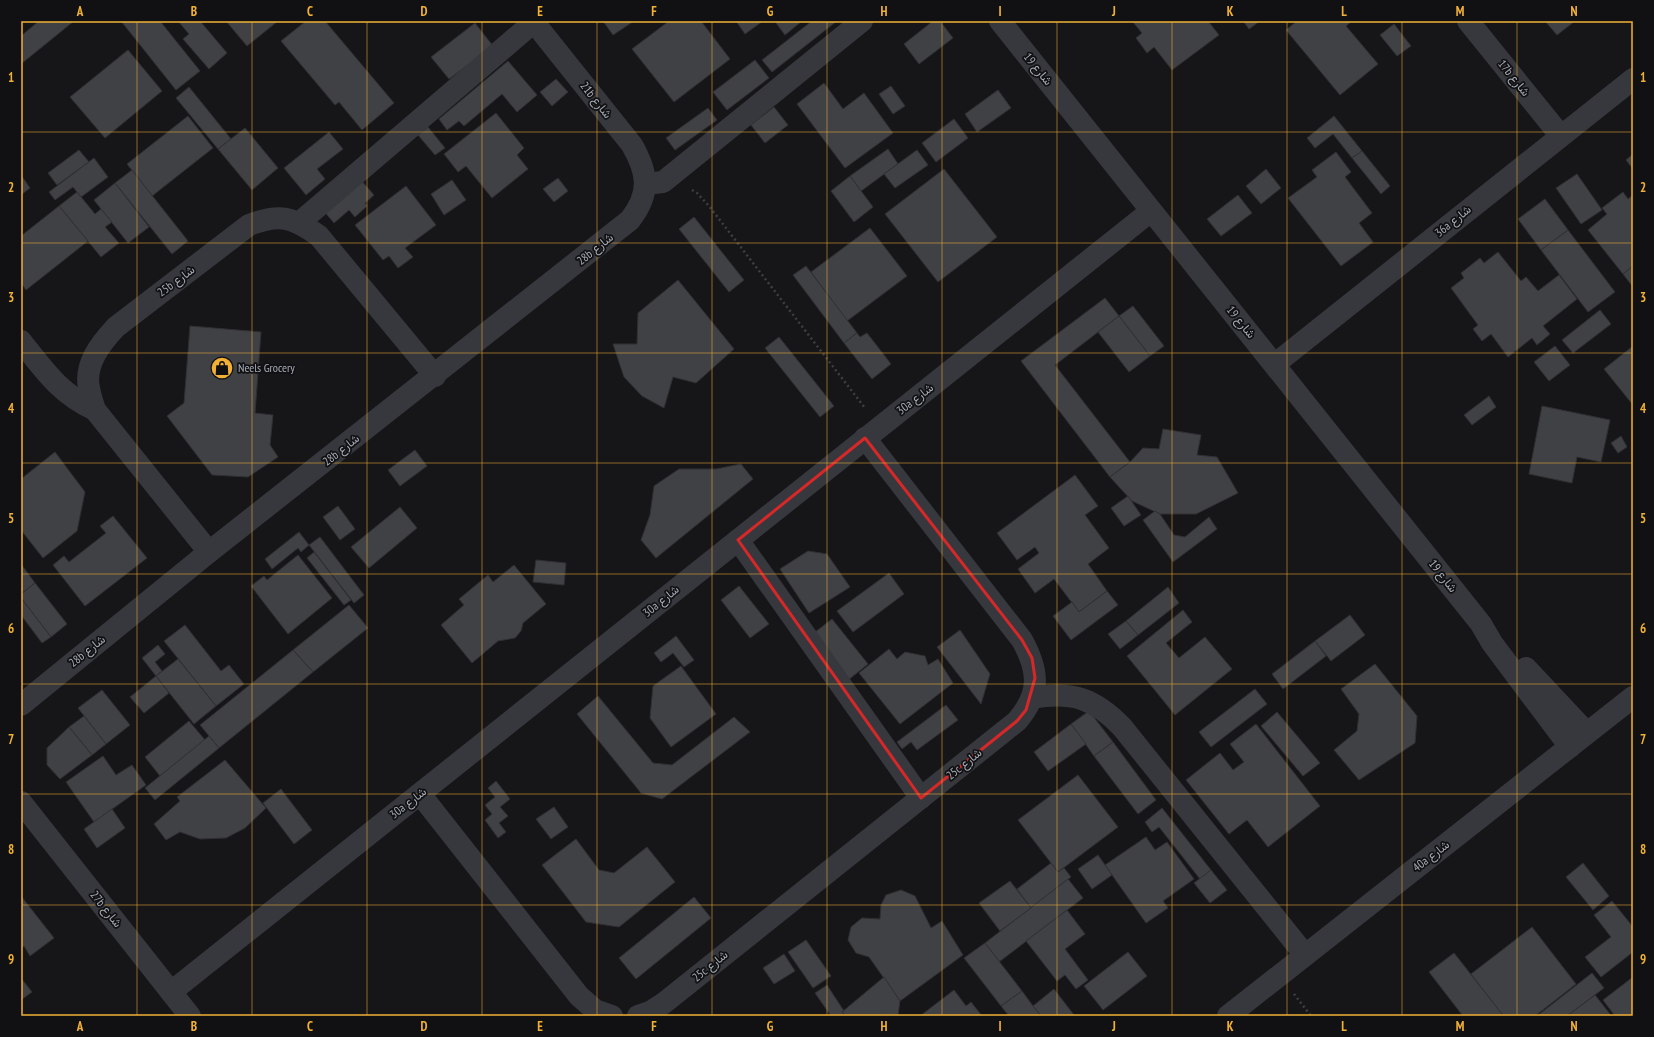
<svg xmlns="http://www.w3.org/2000/svg" width="1654" height="1037" font-family="'PT Sans Narrow',Vazirmatn,sans-serif">
<style>
.building{fill:#404145;stroke:#303034}
.lines{fill:none;stroke-linecap:round;stroke-linejoin:round}
.path{stroke:#3d3f44;stroke-width:2.5;stroke-dasharray:2 3;stroke-linecap:butt}
.minor{stroke:#37383d;stroke-width:22}
.marked{fill:none;stroke:#d62828;stroke-width:3;stroke-linejoin:round}
.grid{fill:none;stroke:#f2b134;stroke-width:1;stroke-opacity:0.55}
.labels{text-anchor:middle;stroke-width:3.5;stroke-linejoin:round;paint-order:stroke}
.street-label{font-size:12px;fill:#a8adb8;stroke:#111113}
.poi-label{font-size:12px;fill:#a8adb8;stroke:#111113;text-anchor:start}
.neatline{fill:none;stroke:#f2b134;stroke-width:1.5}
.grid-label{font-size:13px;text-anchor:middle;font-weight:bold;fill:#f2b134}
</style>
<rect width="100%" height="100%" fill="#161618"/>
<g class="building">
<path d="M39 21H74L21 64V36Z"/>
<path d="M121 21H160L200 71 176 90Z"/>
<path d="M178 21H200L227 53 209 69 183 39 189 34Z"/>
<path d="M226 21H278L247 46Z"/>
<path d="M306 21H325L394 103 362 130 339 102 335 105 281 41Z"/>
<path d="M603 21H634L613 35Z"/>
<path d="M669 21H701L730 59 674 102 632 49Z"/>
<path d="M736 21H763L745 34Z"/>
<path d="M778 21H802L785 35 776 23Z"/>
<path d="M812 21H837L772 72 762 60Z"/>
<path d="M933 21H940L953 38 919 64 904 44Z"/>
<path d="M1132 21H1208L1219 35 1172 70 1154 47 1147 53 1136 38 1142 33Z"/>
<path d="M1243 21H1260L1249 29Z"/>
<path d="M1297 21H1352L1346 26 1378 64 1340 95 1286 30Z"/>
<path d="M1545 21H1575L1557 35Z"/>
<path d="M475 23 493 46 449 79 431 57Z"/>
<path d="M1394 24 1411 46 1397 56 1380 35Z"/>
<path d="M128 50 162 91 105 138 70 97Z"/>
<path d="M755 60 769 78 727 110 713 92Z"/>
<path d="M508 61 537 95 517 112 502 94 464 126 459 121 447 130 439 119Z"/>
<path d="M556 79 568 92 552 106 540 92Z"/>
<path d="M824 83 843 109 864 93 893 133 845 168 797 104Z"/>
<path d="M891 86 905 106 893 114 879 94Z"/>
<path d="M189 87 231 139 218 149 176 98Z"/>
<path d="M998 90 1011 108 977 132 965 114Z"/>
<path d="M774 107 788 125 765 143 751 125Z"/>
<path d="M708 108 717 120 675 150 666 138Z"/>
<path d="M496 113 524 148 517 155 528 169 492 198 466 166 458 172 444 154Z"/>
<path d="M188 116 213 148 152 196 127 164Z"/>
<path d="M1334 116 1362 151 1352 158 1333 134 1315 148 1307 138Z"/>
<path d="M954 119 968 138 936 162 922 143Z"/>
<path d="M428 127 445 148 435 155 418 135Z"/>
<path d="M245 128 278 168 252 190 218 149Z"/>
<path d="M329 132 343 149 317 169 325 179 306 195 284 168Z"/>
<path d="M888 149 898 164 861 191 850 176Z"/>
<path d="M79 150 89 162 57 185 48 173Z"/>
<path d="M917 150 928 165 895 188 884 174Z"/>
<path d="M1362 151 1390 186 1381 194 1352 158Z"/>
<path d="M1336 152 1351 172 1345 177 1372 213 1359 223 1373 242 1341 266 1288 198 1317 177 1312 170Z"/>
<path d="M1633 154V169L1626 160Z"/>
<path d="M94 158 108 177 81 197 73 187 55 200 49 192Z"/>
<path d="M944 169 997 237 938 282 885 214Z"/>
<path d="M1266 169 1281 188 1261 204 1246 186Z"/>
<path d="M132 170 188 241 172 254 115 183Z"/>
<path d="M1577 174 1602 210 1581 224 1556 188Z"/>
<path d="M21 175 30 188 21 195Z"/>
<path d="M850 176 873 207 854 222 831 191Z"/>
<path d="M558 178 568 191 554 202 543 189Z"/>
<path d="M360 179 374 195 365 203 367 206 355 217 349 210 334 223 323 210Z"/>
<path d="M452 180 466 200 444 215 431 194Z"/>
<path d="M115 183 149 227 128 243 94 200Z"/>
<path d="M406 186 436 225 405 248 413 257 398 268 389 256 383 260 355 225Z"/>
<path d="M77 192 95 214 101 209 112 222 105 227 119 243 101 257 59 206Z"/>
<path d="M1623 192 1628 199 1633 195V266L1623 274 1588 230 1607 214 1602 208Z"/>
<path d="M1238 195 1252 213 1221 236 1207 219Z"/>
<path d="M1545 199 1568 230 1541 250 1518 219Z"/>
<path d="M59 206 88 241 26 290 21 283V236Z"/>
<path d="M694 217 744 280 729 292 679 229Z"/>
<path d="M870 228 907 276 847 321 811 272Z"/>
<path d="M1568 230 1615 292 1588 312 1541 250Z"/>
<path d="M1498 252 1521 281 1526 277 1538 291 1559 275 1577 299 1543 326 1550 334 1537 345 1532 338 1508 357 1491 334 1482 341 1473 329 1478 325 1451 288 1464 278 1461 273 1480 258 1484 263Z"/>
<path d="M806 266 857 333 844 343 793 275Z"/>
<path d="M1633 266V287L1623 274Z"/>
<path d="M678 280 734 349 696 383 673 377 664 408 642 396 624 377 613 344H637L638 313Z"/>
<path d="M1105 298 1119 316 1055 365 1130 462 1110 477 1021 361Z"/>
<path d="M1133 306 1164 346 1150 356 1119 316Z"/>
<path d="M1600 310 1611 324 1573 353 1562 340Z"/>
<path d="M1119 316 1150 356 1129 372 1098 332Z"/>
<path d="M190 326 261 332 255 413 273 415 270 445 278 457 248 477 212 475 167 416 184 403Z"/>
<path d="M857 333 860 337 867 333 891 364 872 379 844 343Z"/>
<path d="M779 337 834 406 820 417 765 348Z"/>
<path d="M1555 346 1570 365 1549 381 1534 362Z"/>
<path d="M1633 346V405L1604 369Z"/>
<path d="M1489 396 1496 407 1472 425 1464 415Z"/>
<path d="M1542 406 1610 420 1601 462 1577 457 1572 483 1529 474Z"/>
<path d="M1163 429 1201 435 1197 455 1217 457 1238 493 1196 514H1160L1132 501 1110 477 1130 462 1143 448 1159 449Z"/>
<path d="M1621 436 1627 447 1618 453 1611 443Z"/>
<path d="M415 450 427 466 400 486 388 470Z"/>
<path d="M55 452 85 492 77 531 43 558 21 530V479Z"/>
<path d="M741 464 753 479 656 558 641 540 650 515 654 486 679 469H716Z"/>
<path d="M1075 475 1098 506 1085 515 1109 548 1088 564 1107 591 1079 612 1054 579 1035 593 1018 569 1039 553 1035 547 1017 560 997 533Z"/>
<path d="M1128 496 1141 515 1124 526 1111 508Z"/>
<path d="M338 506 355 529 340 540 323 517Z"/>
<path d="M400 507 417 528 369 568 351 547Z"/>
<path d="M1155 511 1160 514 1174 535 1185 537 1209 517 1217 529 1173 562 1143 520Z"/>
<path d="M113 516 147 558 85 606 53 565 64 556 69 562 106 533 100 526Z"/>
<path d="M299 532 309 545 301 552 298 548 272 569 265 559Z"/>
<path d="M320 537 364 595 354 603 309 545Z"/>
<path d="M808 551 827 554 850 587 809 613 780 569Z"/>
<path d="M314 552 351 600 344 605 307 558Z"/>
<path d="M298 555 332 598 288 634 251 586 264 576 267 580Z"/>
<path d="M536 560 566 563 564 585 533 582Z"/>
<path d="M21 564 35 583 21 594Z"/>
<path d="M514 565 546 604 523 623 521 631 515 638 498 641 472 663 441 625 464 605 459 599 488 575 493 582Z"/>
<path d="M889 573 904 594 853 632 837 611Z"/>
<path d="M35 583 67 624 51 637 21 598V594Z"/>
<path d="M739 586 769 624 750 638 721 600Z"/>
<path d="M1168 587 1179 603 1138 635 1126 621Z"/>
<path d="M1107 591 1118 605 1071 640 1053 616 1072 602 1079 612Z"/>
<path d="M21 598 51 637 42 643 21 615Z"/>
<path d="M349 605 368 628 313 672 293 650Z"/>
<path d="M1183 610 1192 622 1166 643 1179 658 1205 637 1232 669 1175 715 1127 656Z"/>
<path d="M1350 615 1365 635 1331 661 1315 641Z"/>
<path d="M832 619 868 664 847 681 810 636Z"/>
<path d="M1126 621 1138 635 1120 649 1108 634Z"/>
<path d="M185 625 221 671 229 665 244 684 216 706 164 641Z"/>
<path d="M960 630 990 674 981 704 937 647Z"/>
<path d="M676 636 694 660 684 667 673 653 661 662 654 653Z"/>
<path d="M1315 641 1326 656 1283 689 1272 674Z"/>
<path d="M158 645 165 654 155 662 162 671 156 676 142 658Z"/>
<path d="M889 649 897 659 905 652 925 656 928 665 938 659 953 683 900 724 859 673Z"/>
<path d="M293 650 313 672 219 748 200 725Z"/>
<path d="M178 659 216 706 194 724 156 676Z"/>
<path d="M1375 664 1417 716 1415 743 1359 780 1334 750 1357 731 1359 714 1341 689Z"/>
<path d="M681 666 716 714 671 747 650 718 653 686Z"/>
<path d="M156 676 169 693 144 713 130 697Z"/>
<path d="M1255 689 1267 704 1211 747 1199 732Z"/>
<path d="M102 690 130 725 106 744 78 708Z"/>
<path d="M598 696 653 763 672 765 734 717 750 732 662 799 641 793 577 714Z"/>
<path d="M946 705 958 720 917 750 911 742 902 749 897 742Z"/>
<path d="M1089 711 1113 742 1094 756 1071 724Z"/>
<path d="M1277 712 1320 763 1303 776 1261 726Z"/>
<path d="M84 716 106 744 92 755 69 727Z"/>
<path d="M189 721 205 740 160 776 145 757Z"/>
<path d="M1071 724 1086 744 1048 771 1034 752Z"/>
<path d="M1256 724 1320 806 1268 847 1247 820 1229 834 1186 780 1220 753 1233 770 1244 762 1230 744Z"/>
<path d="M69 727 92 755 60 779 47 765V748Z"/>
<path d="M209 736 219 748 155 800 145 788Z"/>
<path d="M1113 742 1156 800 1138 814 1094 756Z"/>
<path d="M103 756 116 775 132 765 146 785 94 822 66 782Z"/>
<path d="M225 760 266 808 245 828 226 838 200 839 180 832 166 840 154 824 180 801 177 797Z"/>
<path d="M1078 775 1118 827 1058 872 1018 820Z"/>
<path d="M496 781 510 799 500 807 508 816 499 823 506 832 498 838 485 820 492 814 485 805 495 797 488 788Z"/>
<path d="M281 789 312 830 294 844 263 803Z"/>
<path d="M554 807 568 827 551 839 536 819Z"/>
<path d="M1162 808 1211 870 1200 879 1159 827 1152 832 1145 822Z"/>
<path d="M112 809 125 828 97 848 84 829Z"/>
<path d="M1146 837 1155 850 1167 842 1194 879 1163 901 1168 908 1146 923 1105 865Z"/>
<path d="M576 839 599 870 614 873 647 847 675 882 619 927 586 922 542 865Z"/>
<path d="M1098 855 1112 875 1092 889 1078 869Z"/>
<path d="M1051 863 1058 872 1064 868 1071 877 1031 908 1017 889Z"/>
<path d="M1583 863 1609 896 1593 910 1566 877Z"/>
<path d="M1211 870 1227 890 1210 903 1194 883Z"/>
<path d="M1068 879 1083 898 999 962 985 943Z"/>
<path d="M1010 881 1031 908 1000 931 979 903Z"/>
<path d="M901 890 915 896 931 928 942 921 963 955 900 1001 869 957 856 953 848 940 851 927 862 918 880 919 881 905 886 895Z"/>
<path d="M21 896 54 938 30 956 24 946 21 948Z"/>
<path d="M694 897 711 918 636 979 619 958Z"/>
<path d="M1612 901 1633 927V952L1601 977 1585 957 1611 937 1594 915Z"/>
<path d="M1067 910 1085 934 1065 949 1088 980 1076 989 1065 975 1057 981 1026 941Z"/>
<path d="M1532 927 1576 984 1535 1016H1503L1471 974Z"/>
<path d="M806 940 831 976 813 988 788 952Z"/>
<path d="M985 943 1022 991 1001 1006 964 958Z"/>
<path d="M1128 952 1147 976 1103 1010 1084 986Z"/>
<path d="M1454 953 1502 1014 1500 1016H1463L1429 972Z"/>
<path d="M784 954 795 971 774 984 763 968Z"/>
<path d="M1592 973 1604 988 1567 1016H1537Z"/>
<path d="M884 977 900 1001 898 1015 845 1016 842 1012Z"/>
<path d="M1633 977V1016H1615L1603 1000Z"/>
<path d="M21 978 32 992 21 1000Z"/>
<path d="M827 985 844 1011 842 1012 845 1016H831L815 993Z"/>
<path d="M1054 989 1074 1015 1073 1016H1041L1033 1006Z"/>
<path d="M954 990 966 1006 971 1002 982 1016H920Z"/>
<path d="M1022 991 1033 1006 1041 1016H1009L1001 1006Z"/>
<path d="M1595 995 1610 1014 1608 1016H1567Z"/>
</g>
<g class="lines">
<g class="path">
<path d="M692 190 697 193 709 206 865 408"/>
<path d="M1294 994 1311 1016"/>
</g>
<g class="minor">
<path d="M1000 21 1481 624 1492 643 1570 747"/>
<path d="M1468 21 1560 135"/>
<path d="M646 184 663 182 862 21"/>
<path d="M300 222 534 22"/>
<path d="M21 341C44 370 60 394 95 410"/>
<path d="M1275 364 1633 79"/>
<path d="M738 540 921 798"/>
<path d="M209 552 95 410C93 403 90 395 89 388 84 364 101 343 116 327L249 225C280 213 293 217 319 236L435 376"/>
<path d="M1526 668 1587 733"/>
<path d="M1032 698C1072 691 1094 698 1122 727L1305 955"/>
<path d="M21 705 209 552 630 220C651 193 648 173 632 145L533 21"/>
<path d="M420 794 579 996 595 1010 612 1016"/>
<path d="M21 802 190 1016"/>
<path d="M171 992 1151 211"/>
<path d="M638 1016 650 1012 664 1003 1017 721C1041 693 1039 671 1022 640L865 438"/>
<path d="M1228 1016 1633 697"/>
</g>
</g>
<path class="marked" d="M865 438 1022 640 1032 658 1035 678 1026 710 1017 721 921 798 738 540Z"/>
<path class="grid" d="M137 21V1016M252 21V1016M367 21V1016M482 21V1016M597 21V1016M712 21V1016M827 21V1016M942 21V1016M1057 21V1016M1172 21V1016M1287 21V1016M1402 21V1016M1517 21V1016M21 132H1633M21 243H1633M21 353H1633M21 463H1633M21 574H1633M21 684H1633M21 794H1633M21 905H1633"/>
<defs>
<g id="shop-disc" transform="scale(1.15)"><circle r="9.5" fill="#f2b134" stroke="#111113"/><path d="M-5-2.5h2.3a2.7 3.5 0 0 1 5.4 0H5L5.5 6h-11ZM-1.5-2.5h3a1.5 2.3 0 0 0-3 0Z" fill="#111"/></g>
</defs>
<g fill-rule="evenodd">
<use href="#shop-disc" x="222" y="368"/>
</g>
<g class="labels">
<g class="street-label">
<text transform="translate(1038 69) rotate(51)" y="4">شارع 19</text>
<text transform="translate(1514 78) rotate(51)" y="4">17b شارع</text>
<text transform="translate(596 100) rotate(52)" y="4">21b شارع</text>
<text transform="translate(1453 221) rotate(-39)" y="4">36a شارع</text>
<text transform="translate(595 249) rotate(-39)" y="4">28b شارع</text>
<text transform="translate(176 281) rotate(-37)" y="4">25b شارع</text>
<text transform="translate(1241 322) rotate(51)" y="4">شارع 19</text>
<text transform="translate(915 399) rotate(-38)" y="4">30a شارع</text>
<text transform="translate(341 450) rotate(-38)" y="4">28b شارع</text>
<text transform="translate(1443 576) rotate(52)" y="4">شارع 19</text>
<text transform="translate(661 601) rotate(-39)" y="4">30a شارع</text>
<text transform="translate(87 651) rotate(-39)" y="4">28b شارع</text>
<text transform="translate(964 764) rotate(-39)" y="4">25c شارع</text>
<text transform="translate(408 803) rotate(-38)" y="4">30a شارع</text>
<text transform="translate(1431 856) rotate(-38)" y="4">40a شارع</text>
<text transform="translate(106 909) rotate(52)" y="4">27b شارع</text>
<text transform="translate(710 966) rotate(-39)" y="4">25c شارع</text>
</g>
<g class="poi-label">
<text x="238" y="372">Neels Grocery</text>
</g>
</g>
<rect width="1654" height="1037" fill="none" stroke="#111113" stroke-width="44"/>
<rect x="22" y="22" width="1610" height="993" class="neatline"/>
<g class="grid-label">
<text x="80" y="16">A</text>
<text x="194" y="16">B</text>
<text x="310" y="16">C</text>
<text x="424" y="16">D</text>
<text x="540" y="16">E</text>
<text x="654" y="16">F</text>
<text x="770" y="16">G</text>
<text x="884" y="16">H</text>
<text x="1000" y="16">I</text>
<text x="1114" y="16">J</text>
<text x="1230" y="16">K</text>
<text x="1344" y="16">L</text>
<text x="1460" y="16">M</text>
<text x="1574" y="16">N</text>
<text x="11" y="82">1</text>
<text x="1643" y="82">1</text>
<text x="11" y="192">2</text>
<text x="1643" y="192">2</text>
<text x="11" y="302">3</text>
<text x="1643" y="302">3</text>
<text x="11" y="413">4</text>
<text x="1643" y="413">4</text>
<text x="11" y="523">5</text>
<text x="1643" y="523">5</text>
<text x="11" y="633">6</text>
<text x="1643" y="633">6</text>
<text x="11" y="744">7</text>
<text x="1643" y="744">7</text>
<text x="11" y="854">8</text>
<text x="1643" y="854">8</text>
<text x="11" y="964">9</text>
<text x="1643" y="964">9</text>
<text x="80" y="1031">A</text>
<text x="194" y="1031">B</text>
<text x="310" y="1031">C</text>
<text x="424" y="1031">D</text>
<text x="540" y="1031">E</text>
<text x="654" y="1031">F</text>
<text x="770" y="1031">G</text>
<text x="884" y="1031">H</text>
<text x="1000" y="1031">I</text>
<text x="1114" y="1031">J</text>
<text x="1230" y="1031">K</text>
<text x="1344" y="1031">L</text>
<text x="1460" y="1031">M</text>
<text x="1574" y="1031">N</text>
</g>
</svg>
